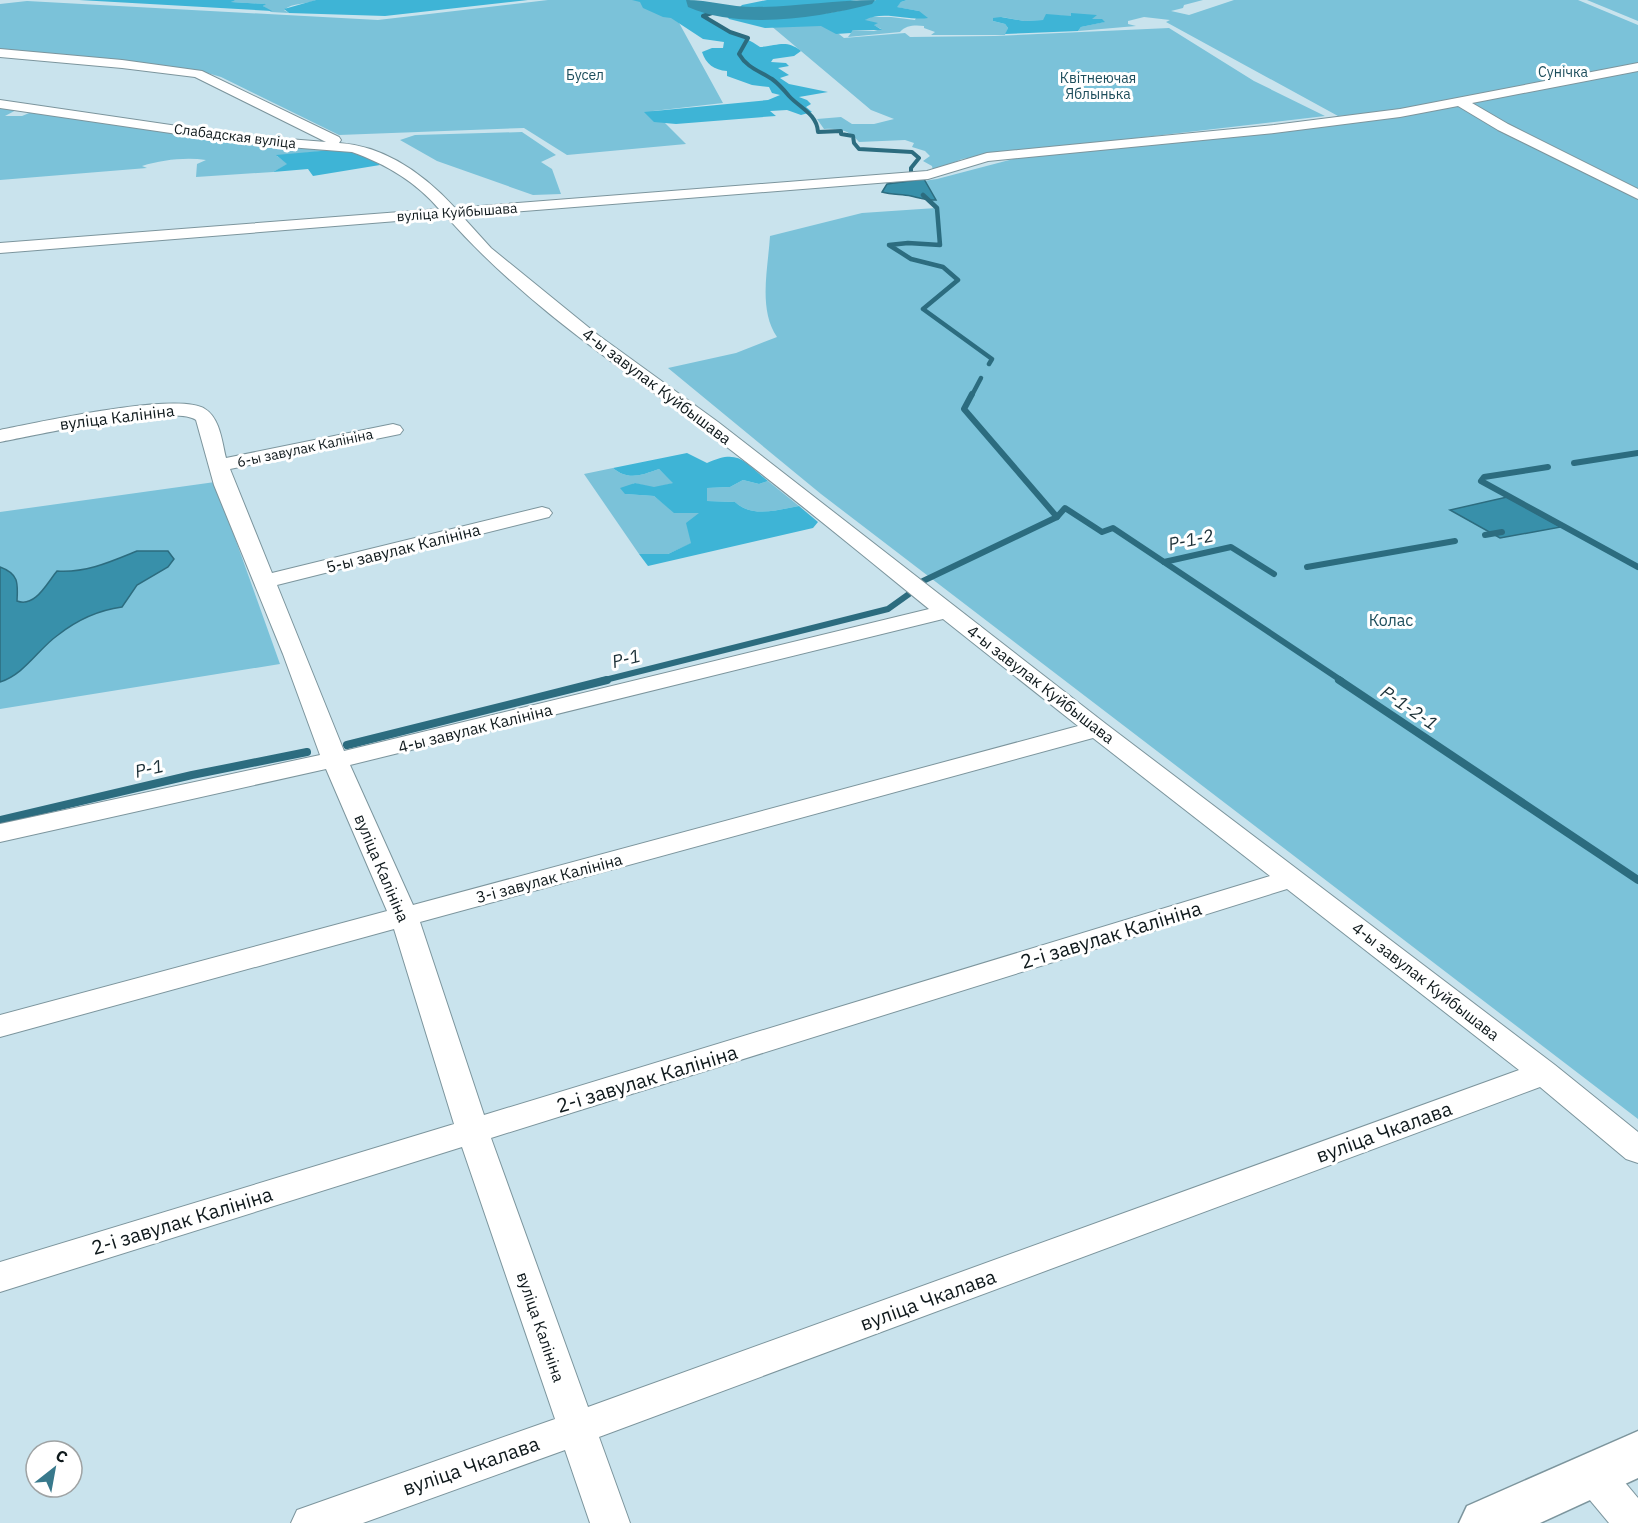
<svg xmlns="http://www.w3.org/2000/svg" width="1638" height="1523" font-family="'IBM Plex Sans',sans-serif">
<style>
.green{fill:#7bc2d9}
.forest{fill:#3eb4d6}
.water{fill:#3890aa;stroke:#2c6c7f;stroke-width:1.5}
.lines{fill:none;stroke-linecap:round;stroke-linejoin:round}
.stream-far3{stroke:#2c6c7f;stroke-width:4}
.stream-far2{stroke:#2c6c7f;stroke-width:4.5}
.stream-far1{stroke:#2c6c7f;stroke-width:6}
.stream{stroke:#2c6c7f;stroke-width:8}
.river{fill:#3890aa;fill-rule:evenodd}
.street-casing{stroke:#7c959d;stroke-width:2}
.secondary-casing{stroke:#7c959d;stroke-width:3}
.street{fill:#fff;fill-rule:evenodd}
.secondary{fill:#fff;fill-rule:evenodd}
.labels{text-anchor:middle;stroke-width:6;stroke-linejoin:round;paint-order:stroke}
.far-park-label{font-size:14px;fill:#1d4e5c;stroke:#fff}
.far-street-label{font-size:14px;fill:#0f191c;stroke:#fff}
.street-label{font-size:16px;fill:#0f191c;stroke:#fff}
.park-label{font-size:16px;fill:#1d4e5c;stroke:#fff}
.water-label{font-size:18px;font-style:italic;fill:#1d3138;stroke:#fff}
.near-street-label{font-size:20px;fill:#0f191c;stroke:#fff}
</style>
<rect width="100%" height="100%" fill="#c9e3ed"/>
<g class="green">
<path d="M236 0H316C306 5 293 2 284 10L289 13 271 12 263 6 265 4 230 2Z"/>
<path d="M548 0H640L678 21 723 103 653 111 686 144 567 155 524 128 339 135 221 77 197 70 0 49V4L27 1 378 20Z"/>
<path d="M907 0H1203L1184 5 1183 8 1171 11 1189 15 1234 0H1578L1638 25V189L1503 122 1462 99 1455 98 1381 113 1338 116 1166 22 1170 20 1144 17 1128 21V24L1136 26 1078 31 1081 27 1104 22 1056 15 1043 20 1024 21 1002 17 993 21 1005 24 1008 28 1005 35H931L935 32 924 28V26C915 25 906 25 900 32L848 37 853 30 874 31 881 29 864 20 871 17H891L915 20 919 11 896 7 901 2Z"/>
<path d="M1587 0H1638V21Z"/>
<path d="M825 23 844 38 905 33 910 37 995 36 1169 28 1254 81 1325 116 982 156 962 159 933 171 932 166 923 161 930 156 925 151 912 147 914 143 905 140 859 142C849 130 839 128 824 129L817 119 841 117 852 124H874L894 119 871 110 770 25Z"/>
<path d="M1457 105 1638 200V1119L821 494 668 368 736 353 777 337C758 309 768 269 770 236L862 213 936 208 910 183 937 179 1025 156Z"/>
<path d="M0 106 20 108 5 116H22L34 111 343 149 277 156 288 164 273 172 196 177 197 164 206 160C185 157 162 160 142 166L147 168 0 180Z"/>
<path d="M522 132 556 155 541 162 552 169 561 194 533 195 437 161 400 140 415 135Z"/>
<path d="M613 468C628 481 642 475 659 469L674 483 654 488 634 483 625 494 654 496 674 512H700L692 543 668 554H639L584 474Z"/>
<path d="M743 480 759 484 768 481 799 506C777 510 752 518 735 502L707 501V488L730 487Z"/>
<path d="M215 482 280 664 0 709V682C25 674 38 649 58 635 77 620 100 610 122 607L137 585 168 567 137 551C110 562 86 573 57 571 47 583 35 608 17 601 18 583 19 574 0 567V512Z"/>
</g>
<g class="forest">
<path d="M79 0H236L231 2 266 4 263 6 272 11Z"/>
<path d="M316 0H528L385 16 289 13 284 9Z"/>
<path d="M632 0H690L688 3 694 8 711 13 703 16C721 31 742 34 760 47 778 46 786 39 801 51L794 56 773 59 771 62 786 63 789 66 778 68 789 75 780 78 789 84 828 92 799 97 807 100 811 104 806 107 812 112 801 115 787 110 770 111 776 116 676 124 654 122 644 112 768 100 780 95 772 93 769 87 752 85 727 76V71C714 70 706 64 702 52L712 48H723L724 42 703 39 671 18 663 17 643 8 640 2Z"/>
<path d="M767 0H857L798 9 739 8 742 5Z"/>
<path d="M876 0H907L901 2 897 7 919 11 928 18C909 21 882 10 865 20L878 23 874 25 882 30H853L851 33 836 34 821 26 765 28 729 19 726 15C774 18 831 19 876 0Z"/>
<path d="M1071 13 1097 15 1092 19H1102L1105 22 1081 27 1078 31 1005 34 1008 28 1005 24 993 21V18L1001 17 1024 21 1043 20 1046 14 1071 16Z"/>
<path d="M343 149 368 157 380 165 313 176 308 169 273 172 287 164 276 155Z"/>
<path d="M687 453 707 463C739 448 744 462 768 481L759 484 743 480 730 487 707 488V501L735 502C752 518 777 510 799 506L818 522 813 528 648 566 639 554H668L691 543 686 523 699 513H674L654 496 625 494 620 488 635 483 654 487 673 483 659 469C642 475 628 481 613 468Z"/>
</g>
<g class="water">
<path d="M924 179 936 200C926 200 920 198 911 196 901 194 892 195 882 192L887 184Z"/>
<path d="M1507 497 1554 523 1561 527 1500 538 1450 510Z"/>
<path d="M137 551H168L174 559 168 567 137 585 122 607C100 610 77 620 58 635 38 649 25 674 0 682V567C19 574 18 583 17 601 35 608 47 583 57 571 86 573 110 562 137 551Z"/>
</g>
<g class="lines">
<path class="stream-far3" d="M718 11 703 16 730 32 748 38 739 54C747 68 760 71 772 79 779 84 784 90 789 96 800 108 817 114 818 132L841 131V134L853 136 854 143 859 149 912 152 919 158 911 168V172"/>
<g class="stream-far2">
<path d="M923 195 937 208 940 245 908 243 889 245 911 259 943 267 958 280 923 309 992 359 989 364"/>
<path d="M972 395 981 378"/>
</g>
<g class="stream-far1">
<path d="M1574 463 1638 453"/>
<path d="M1548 467 1484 477 1481 481 1638 567"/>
<path d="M1057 517 1065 508 1102 532 1113 528 1164 562 1231 547 1274 574"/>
<path d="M1485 535 1502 532"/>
<path d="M1164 562 1342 681"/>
<path d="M1307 567 1455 541"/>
<path d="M923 581 1057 517 964 409 972 394"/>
<path d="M601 681 888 609 909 594"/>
</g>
<g class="stream">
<path d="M1339 680 1638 880"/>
<path d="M347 745 607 680"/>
<path d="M0 820 192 775 307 752"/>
</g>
<path class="river" d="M686 0C709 0 730 7 754 7 795 7 834 0 875 0L872 4C818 18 740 30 688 7Z"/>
<g class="street-casing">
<g id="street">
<path d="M0 49 122 60 202 71 339 137 341 140 339 143C385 146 425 175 455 208L927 171 987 153 1274 125 1400 109 1638 63V71L1472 103 1508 124 1638 189V199L1498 130 1458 106 1400 117 1274 133 988 161 928 179 462 216 491 248 598 335 718 422 1106 724 1555 1065 1638 1132V1163L1626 1159 1540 1087 599 1437 630 1523H590L565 1450 363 1523H291L297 1510 555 1419 462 1147 0 1292V1262L454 1124 394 929 0 1037V1015L387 911 326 769 0 842V824L320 755 283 654 214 485 196 420C175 404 32 436 0 442V430C36 423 178 391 205 409 220 418 222 442 226 458L393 424 400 426 403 430 400 434 230 469 272 573 542 507 549 509 552 513 549 517 277 585 344 751 929 609C854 548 779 486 702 428 614 363 520 300 447 217L0 253V243L439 209C416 182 386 164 352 152L239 143 0 108V100L239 135 326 142 195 77 122 68 0 57ZM943 619 1078 726 413 905 350 765ZM1093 738 1270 876 484 1115 420 922ZM1287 889 1519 1070 588 1407 491 1138Z"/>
<path d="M1593 1456 1607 1461 1638 1498V1523H1609L1579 1487 1574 1474 1579 1461Z"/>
</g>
</g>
<g class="secondary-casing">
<path id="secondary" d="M1638 1431V1478L1540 1523H1459L1467 1506Z"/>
</g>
<use href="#street" class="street"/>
<use href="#secondary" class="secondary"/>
</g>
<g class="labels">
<g class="far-park-label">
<text x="1563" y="77">Сунічка</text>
<text x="585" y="80">Бусел</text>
<text x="1098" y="83">Квітнеючая<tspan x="1098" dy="16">Яблынька</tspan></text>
</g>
<g class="far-street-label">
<text transform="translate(235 136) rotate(7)" y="5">Слабадская вуліца</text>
<text transform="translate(457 212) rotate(-4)" y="5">вуліца Куйбышава</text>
<text transform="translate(305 448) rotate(-12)" y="5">6-ы завулак Калініна</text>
</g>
<g class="street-label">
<text transform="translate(657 386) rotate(37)" y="6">4-ы завулак Куйбышава</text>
<text transform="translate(117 417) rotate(-7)" y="6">вуліца Калініна</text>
<text transform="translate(403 548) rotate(-14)" y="6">5-ы завулак Калініна</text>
<text transform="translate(1041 684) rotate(38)" y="6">4-ы завулак Куйбышава</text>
<text transform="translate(475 728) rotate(-14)" y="6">4-ы завулак Калініна</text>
<text transform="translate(382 868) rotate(67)" y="6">вуліца Калініна</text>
<text transform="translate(549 878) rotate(-15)" y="6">3-і завулак Калініна</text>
<text transform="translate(1426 981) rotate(38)" y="6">4-ы завулак Куйбышава</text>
<text transform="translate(541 1327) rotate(71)" y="6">вуліца Калініна</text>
</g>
<g class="park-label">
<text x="1391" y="626">Колас</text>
</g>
<g class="water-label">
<text transform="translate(1191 540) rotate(-12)" y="6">P-1-2</text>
<text transform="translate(626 659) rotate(-14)" y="6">P-1</text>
<text transform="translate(1409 708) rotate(34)" y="6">P-1-2-1</text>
<text transform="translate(149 769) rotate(-13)" y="6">P-1</text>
</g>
<g class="near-street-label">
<text transform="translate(1111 935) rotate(-17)" y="7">2-і завулак Калініна</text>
<text transform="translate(647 1079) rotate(-17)" y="7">2-і завулак Калініна</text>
<text transform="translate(1384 1132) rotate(-20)" y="7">вуліца Чкалава</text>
<text transform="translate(182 1221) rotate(-17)" y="7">2-і завулак Калініна</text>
<text transform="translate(928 1300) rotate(-20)" y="7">вуліца Чкалава</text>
<text transform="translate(471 1466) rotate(-19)" y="7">вуліца Чкалава</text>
</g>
</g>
<g transform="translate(54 1469) rotate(31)"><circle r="28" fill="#ffffff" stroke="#9fa3a4" stroke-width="1.5"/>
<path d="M0-4.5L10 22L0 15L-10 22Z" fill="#38798c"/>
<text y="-9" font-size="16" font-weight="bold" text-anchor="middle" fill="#0f191c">С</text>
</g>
</svg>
